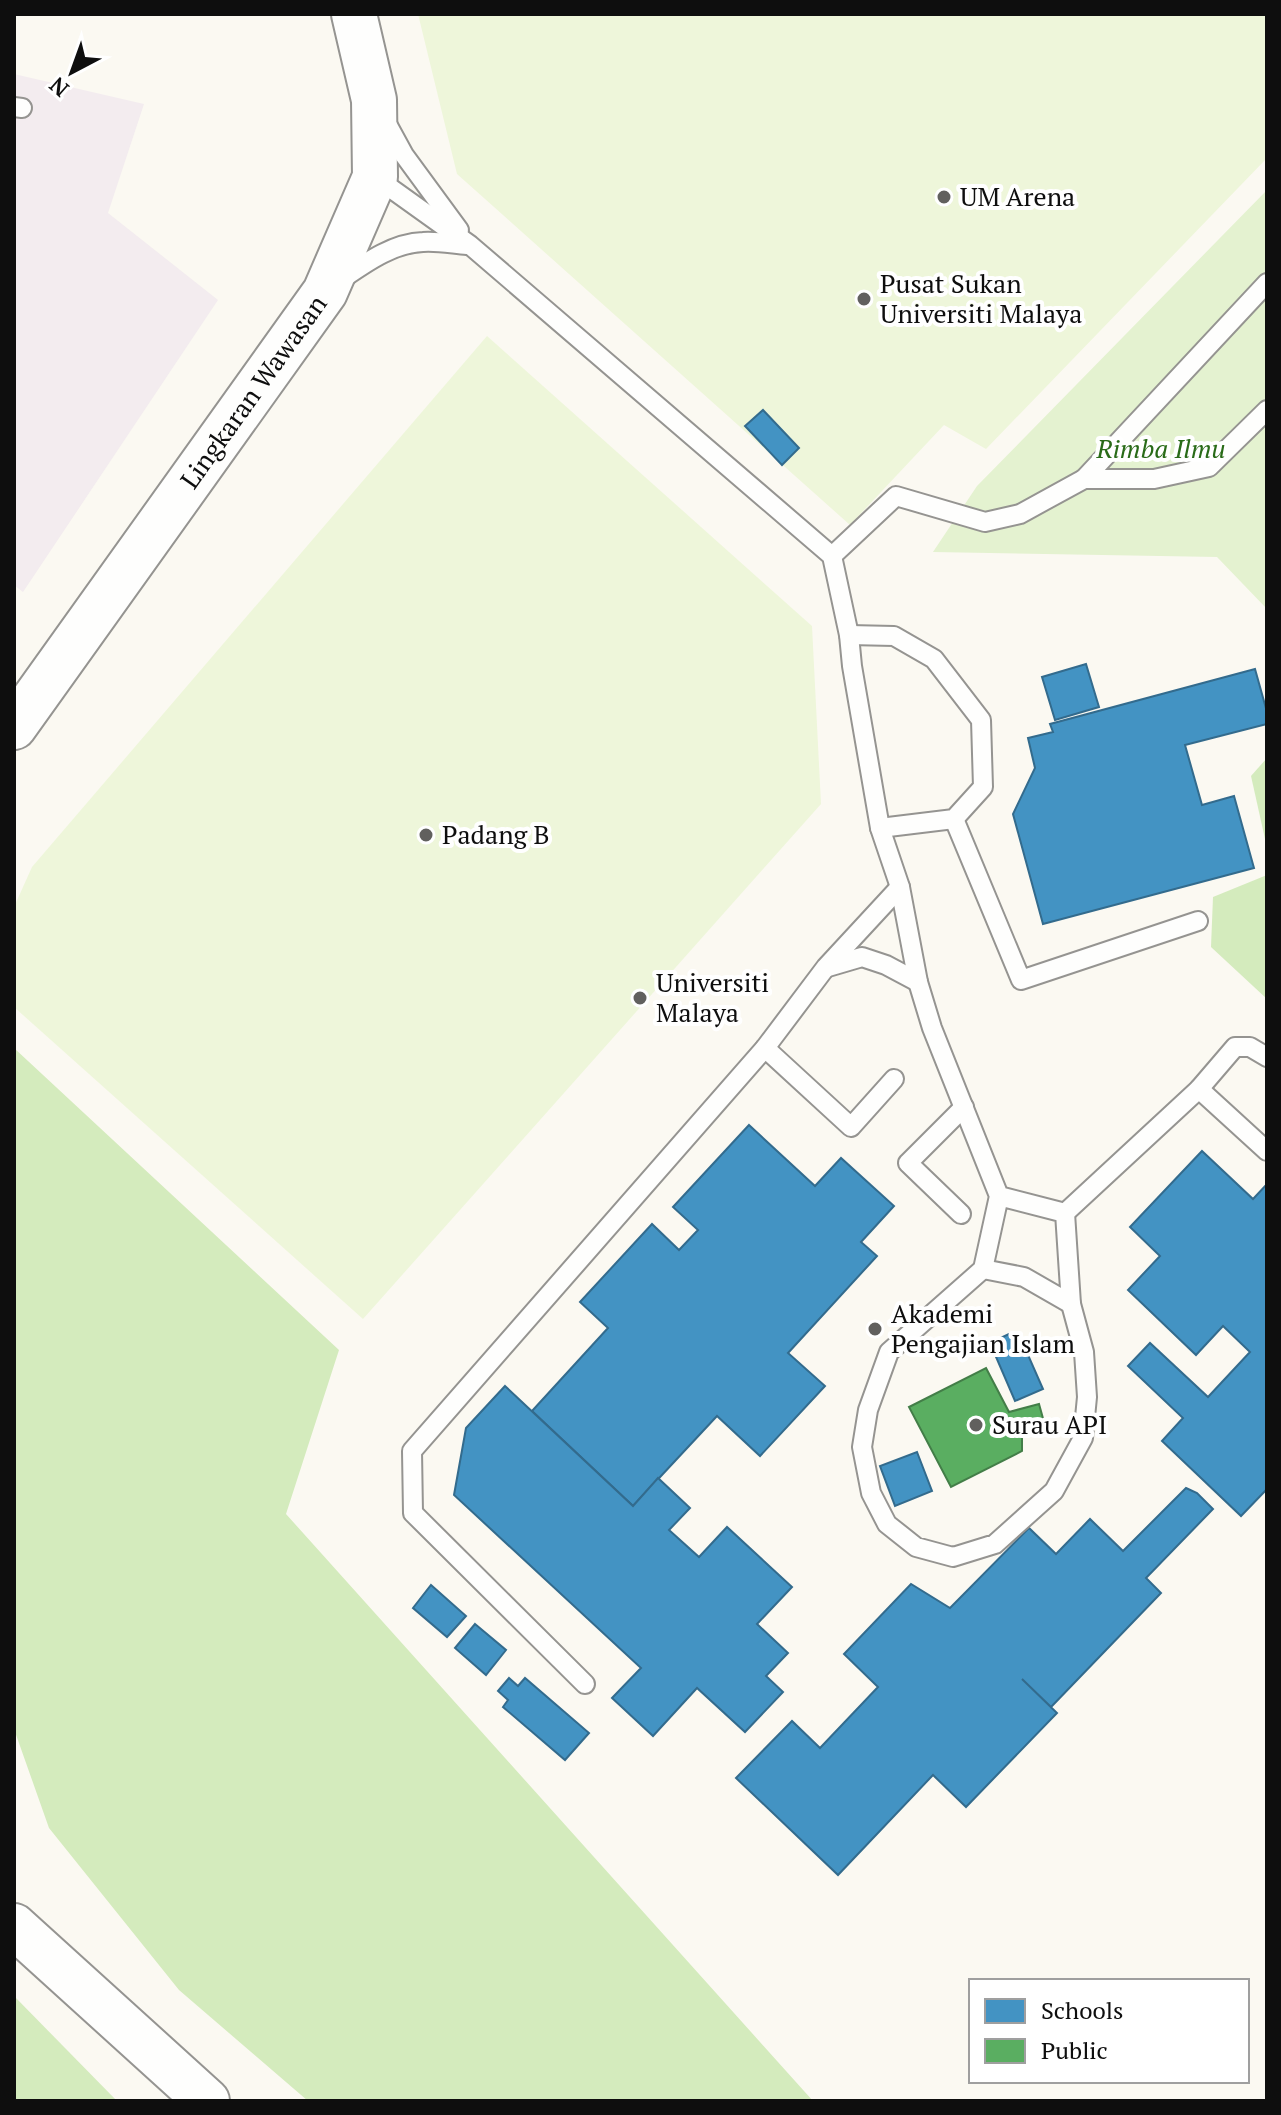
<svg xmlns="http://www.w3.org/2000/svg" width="1281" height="2115" font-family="'PT Serif',serif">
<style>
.industrial{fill:#f3ecef}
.green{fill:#e4f2d0}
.forest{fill:#d4ebbd}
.pitch{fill:#eef6da}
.schools{fill:#4393c3;stroke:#336b8d;stroke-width:2}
.public{fill:#5aae61;stroke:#437e48;stroke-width:2}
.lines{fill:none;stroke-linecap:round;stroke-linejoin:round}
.service-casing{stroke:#959491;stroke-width:22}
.tertiary-casing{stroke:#959491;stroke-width:48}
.service{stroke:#fefefd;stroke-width:18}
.tertiary{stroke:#fefefd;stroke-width:44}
.poi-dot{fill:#61605e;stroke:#fff;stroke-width:3}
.labels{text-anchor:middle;stroke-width:8;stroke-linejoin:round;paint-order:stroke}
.poi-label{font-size:26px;fill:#0e0e0e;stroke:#fff;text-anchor:start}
.street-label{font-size:26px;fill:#0e0e0e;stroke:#fff}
.park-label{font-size:26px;font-style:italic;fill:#296b18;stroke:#fff}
</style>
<rect width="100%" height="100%" fill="#fbf9f2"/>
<path class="industrial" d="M14 74 144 104 108 213 218 300 23 592 14 585Z"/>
<path class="green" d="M1267 190V609L1217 557 933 552 977 486Z"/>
<g class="forest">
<path d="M1267 758V848L1251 776Z"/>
<path d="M1267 875V999L1211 947 1213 897Z"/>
<path d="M14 1048 339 1350 286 1514 813 2101H308L179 1990 49 1828 14 1729Z"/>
<path d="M14 1996 117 2101H14Z"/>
</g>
<g class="pitch">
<path d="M418 14H1267V158L986 449 944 425 850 525 457 174Z"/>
<path d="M487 336 812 626 821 804 363 1319 14 1007V907L32 867Z"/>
</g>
<g class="schools">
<path d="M763 410 799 448 782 465 745 426Z"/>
<path d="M1086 664 1099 707 1055 720 1042 677Z"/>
<path d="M1255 669 1267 712V724L1185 745 1202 805 1234 796 1254 868 1043 924 1013 814 1035 768 1028 738 1053 732 1050 724Z"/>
<path d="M749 1125 815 1186 841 1158 894 1206 861 1242 877 1256 788 1353 825 1386 760 1456 717 1416 633 1506 532 1411 608 1328 580 1302 652 1224 679 1250 698 1230 673 1207Z"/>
<path d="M1202 1151 1253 1199 1267 1184V1489L1241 1516 1162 1441 1183 1418 1128 1366 1150 1343 1208 1397 1250 1352 1223 1326 1196 1355 1128 1290 1160 1256 1130 1227Z"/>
<path d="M1009 1334 1025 1348 1043 1389 1015 1401 990 1343Z"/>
<path d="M505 1386 633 1506 658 1478 690 1508 669 1530 699 1557 727 1527 792 1587 757 1624 788 1653 766 1676 783 1692 745 1732 697 1688 653 1736 612 1698 641 1668 454 1495 466 1428Z"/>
<path d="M917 1452 932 1491 895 1506 880 1466Z"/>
<path d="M1186 1488 1197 1493 1213 1509 1146 1578 1161 1593 1051 1707 1022 1679 1057 1713 966 1807 933 1775 838 1875 736 1778 792 1721 820 1748 878 1687 844 1654 911 1584 950 1608 1029 1528 1056 1554 1090 1519 1123 1551Z"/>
<path d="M431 1585 466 1616 447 1637 413 1608Z"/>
<path d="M475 1624 506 1650 486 1675 455 1648Z"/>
<path d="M509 1678 518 1686 525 1678 589 1733 565 1760 503 1707 508 1700 498 1691Z"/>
</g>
<path class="public" d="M986 1368 1009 1412 1039 1404 1044 1422 1022 1428V1451L951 1487 909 1407Z"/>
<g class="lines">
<g class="service-casing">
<g id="service">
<path d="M14 107 22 108"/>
<path d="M386 122 404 155 459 230"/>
<path d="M375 177 470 245 832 556 849 635 852 666 880 828 900 887 918 982 932 1028 999 1196 983 1269 889 1352 868 1410 862 1447 871 1493 887 1524 916 1547 953 1557 995 1544 1054 1491 1083 1438 1087 1397 1084 1352 1071 1304 1065 1213 999 1196"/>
<path d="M339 281C364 264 392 243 423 242 438 241 453 244 467 245"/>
<path d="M1267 283 1084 479H1154L1209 467 1267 410"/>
<path d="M832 556 896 496 985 522 1020 514 1084 479"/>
<path d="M849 635 894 636 934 659 981 720 983 787 954 819 880 828"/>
<path d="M954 819 1021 980 1198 921"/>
<path d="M828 967 862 957 886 965 918 982"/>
<path d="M765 1048 851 1127 894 1079"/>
<path d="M1199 1089 1267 1151"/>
<path d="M1065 1213 1199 1089 1235 1047H1250L1267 1057"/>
<path d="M961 1214 908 1163 964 1107"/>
<path d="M983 1269 1024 1277 1071 1304"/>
<path d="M585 1684 413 1513 412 1451 765 1048 826 967 900 887"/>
</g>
</g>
<g class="tertiary-casing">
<g id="tertiary">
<path id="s1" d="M14 727 325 292 375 177 374 100 354 14"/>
<path d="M14 1926 207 2101"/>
</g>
</g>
<use href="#service" class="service"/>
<use href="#tertiary" class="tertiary"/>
</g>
<g class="poi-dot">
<circle cx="944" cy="197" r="8"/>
<circle cx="864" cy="299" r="8"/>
<circle cx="426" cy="835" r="8"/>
<circle cx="640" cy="998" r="8"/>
<circle cx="875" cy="1329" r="8"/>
<circle cx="976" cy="1425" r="8"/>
</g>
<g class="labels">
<g class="poi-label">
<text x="960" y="206">UM Arena</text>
<text x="880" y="293">Pusat Sukan<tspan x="880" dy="30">Universiti Malaya</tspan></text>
<text x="442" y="844">Padang B</text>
<text x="656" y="992">Universiti<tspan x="656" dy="30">Malaya</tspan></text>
<text x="891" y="1323">Akademi<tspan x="891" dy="30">Pengajian Islam</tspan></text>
<text x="992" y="1434">Surau API</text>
</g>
<g class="street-label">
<text dy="9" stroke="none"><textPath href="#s1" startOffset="412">Lingkaran Wawasan</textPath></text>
</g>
<g class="park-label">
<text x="1161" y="458">Rimba Ilmu</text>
</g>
</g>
<rect width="1281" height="2115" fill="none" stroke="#0e0e0e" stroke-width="32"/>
<rect x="969" y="1979" width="280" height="104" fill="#ffffff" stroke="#9f9f9f" stroke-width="2"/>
<rect x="985" y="1999" width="40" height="24" fill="#4393c3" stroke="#9f9f9f" stroke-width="2"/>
<text x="1041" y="2019" font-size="24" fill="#0e0e0e">Schools</text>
<rect x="985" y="2039" width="40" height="24" fill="#5aae61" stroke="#9f9f9f" stroke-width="2"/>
<text x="1041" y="2059" font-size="24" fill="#0e0e0e">Public</text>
<g transform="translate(72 72) rotate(221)" stroke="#ffffff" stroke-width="6" paint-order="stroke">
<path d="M0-6L14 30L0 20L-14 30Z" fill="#0e0e0e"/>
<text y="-12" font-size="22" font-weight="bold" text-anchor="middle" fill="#0e0e0e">N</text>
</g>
</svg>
